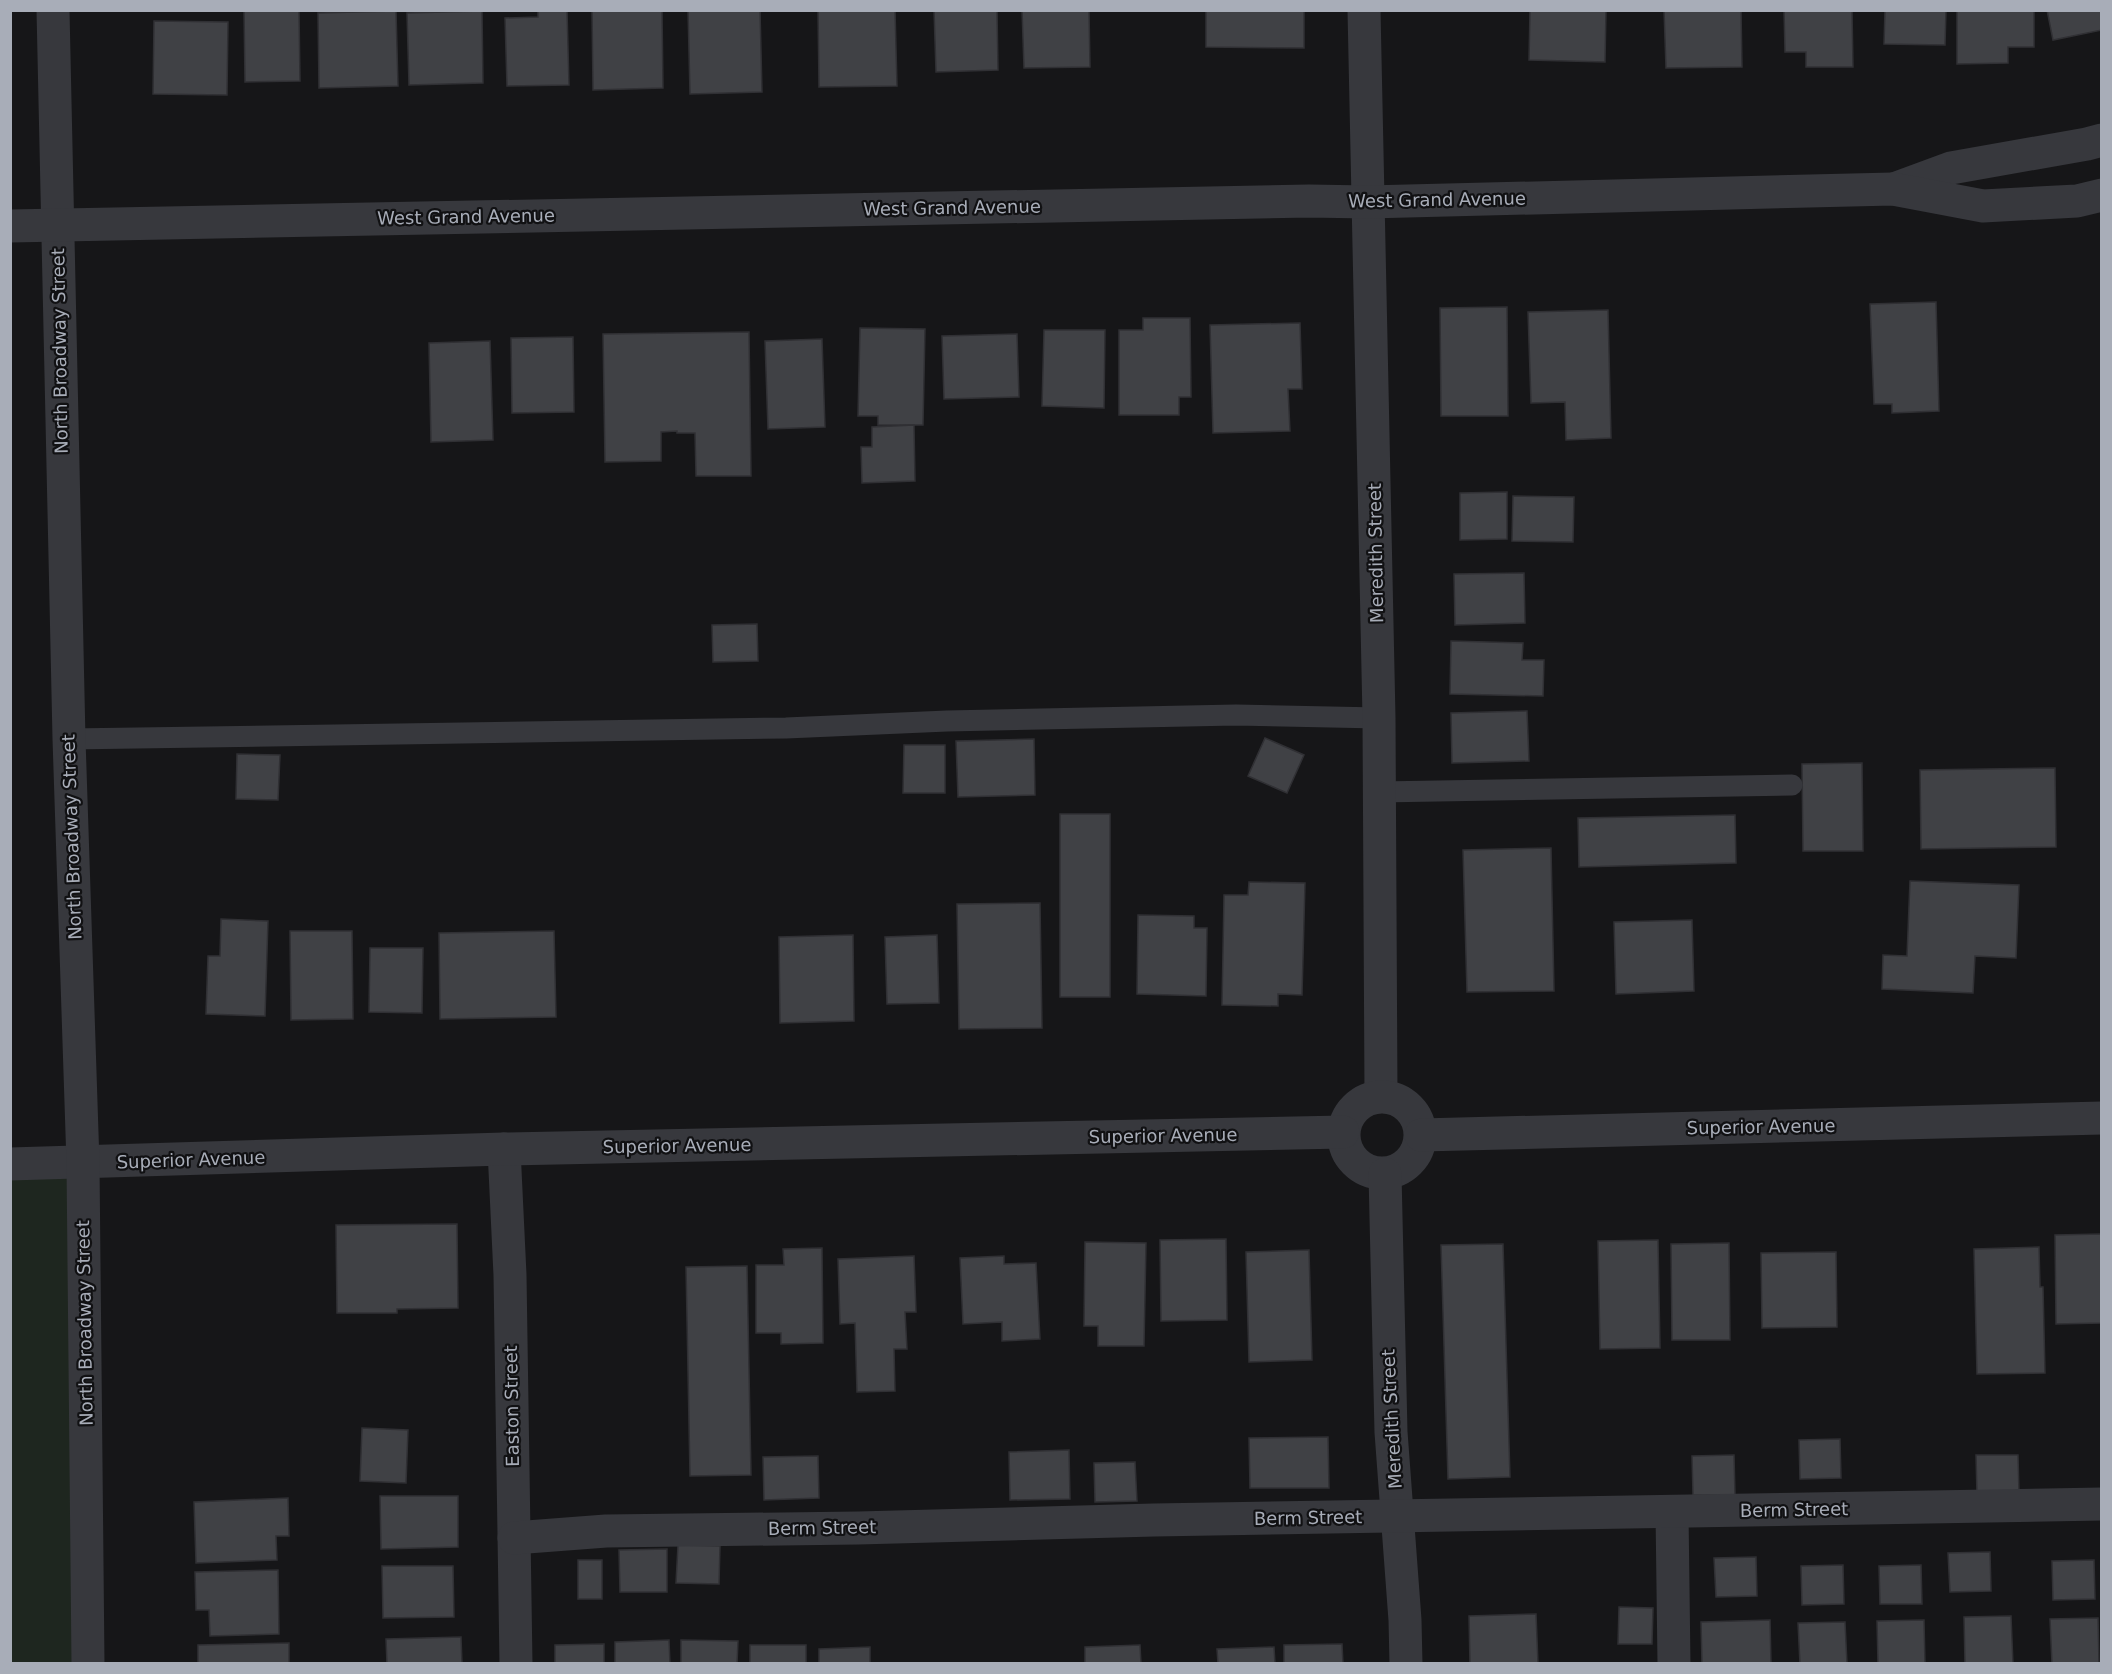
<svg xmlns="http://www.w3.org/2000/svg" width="2112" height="1674" font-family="'DejaVu Sans',sans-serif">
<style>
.green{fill:#1e261f}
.building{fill:#404145;stroke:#303034;stroke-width:1.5}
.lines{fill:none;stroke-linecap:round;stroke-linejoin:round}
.service{stroke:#37383d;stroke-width:21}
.minor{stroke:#37383d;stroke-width:33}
.tertiary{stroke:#37383d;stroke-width:33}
.labels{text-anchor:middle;stroke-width:4.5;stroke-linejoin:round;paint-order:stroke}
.street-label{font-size:18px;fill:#a8adb8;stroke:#111113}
</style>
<rect width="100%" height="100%" fill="#161618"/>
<path class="green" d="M83 1163 88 1663H11L10 1164Z"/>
<g class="building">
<path d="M244 10H299L300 81 245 82Z"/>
<path d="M538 10H567L569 85 507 86 505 18 538 17Z"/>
<path d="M592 10H662L663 88 593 90Z"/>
<path d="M688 10H760L762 92 690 94Z"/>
<path d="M818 10H895L897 86 819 87Z"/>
<path d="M934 10H997L998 70 936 72Z"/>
<path d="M1022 10H1089L1090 67 1024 68Z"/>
<path d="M1206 10H1304V48L1206 47Z"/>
<path d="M1530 10H1606L1605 62 1529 60Z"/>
<path d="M1664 10H1741L1742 67 1666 68Z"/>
<path d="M1784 10H1852L1853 67H1806V52H1785Z"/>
<path d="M1885 10H1946L1945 45 1884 44Z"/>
<path d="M1957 10H2034V47H2008V63L1957 64Z"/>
<path d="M2047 10H2102V30L2053 40Z"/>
<path d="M396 11 398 86 319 88 318 13Z"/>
<path d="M482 11 483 83 409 85 407 13Z"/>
<path d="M154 21 228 22 227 95 153 94Z"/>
<path d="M1936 302 1939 411 1892 413V404H1874L1870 304Z"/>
<path d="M1507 307 1508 416H1441L1440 308Z"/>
<path d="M1608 310 1611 438 1566 440 1565 402 1531 403 1528 312Z"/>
<path d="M1143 318H1190L1191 397H1179V415H1119V330H1143Z"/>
<path d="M1300 323 1302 389H1288L1290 431 1213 433 1210 325Z"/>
<path d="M860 328 925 329 923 425H878V416H858Z"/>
<path d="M1044 330H1105L1104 408 1042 406Z"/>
<path d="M749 332 751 476H696L695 433H677V431L661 432V461L605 462 603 334Z"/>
<path d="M1017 334 1019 397 944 399 942 336Z"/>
<path d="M573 337 574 412 512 413 511 338Z"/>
<path d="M822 339 825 427 768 429 765 341Z"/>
<path d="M490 341 493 440 431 442 429 343Z"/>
<path d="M914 425 915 481 862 483 861 447H872V427Z"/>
<path d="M1507 492V539L1460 540V493Z"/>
<path d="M1513 496 1574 497 1573 542 1512 541Z"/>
<path d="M1524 573 1525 623 1455 625 1454 574Z"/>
<path d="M757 624 758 661 713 662 712 625Z"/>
<path d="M1451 641 1523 643 1522 660H1544L1543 696 1450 694Z"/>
<path d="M1527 711 1529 761 1452 763 1451 713Z"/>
<path d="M1265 738 1304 755 1287 793 1248 776Z"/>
<path d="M1034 739 1035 795 958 797 956 741Z"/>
<path d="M904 745H945V793H903Z"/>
<path d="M237 754 280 755 278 800 236 799Z"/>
<path d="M1862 763 1863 851H1803L1802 764Z"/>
<path d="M2055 768 2056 847 1921 849 1920 770Z"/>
<rect x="1060" y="814" width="50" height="183"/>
<path d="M1735 815 1736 863 1579 867 1578 818Z"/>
<path d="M1551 848 1554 991 1467 992 1463 850Z"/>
<path d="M1910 881 2019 885 2016 958 1975 956 1973 993 1882 989 1883 955 1907 956Z"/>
<path d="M1249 882 1305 883 1302 995 1278 994V1006L1222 1005 1224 895H1248Z"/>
<path d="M1040 903 1042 1028 959 1029 957 904Z"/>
<path d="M1138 915 1194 916V928H1207L1206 996 1137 994Z"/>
<path d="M221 919 268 921 265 1016 206 1014 208 956H220Z"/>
<path d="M1692 920 1694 991 1616 994 1614 922Z"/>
<path d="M290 931H352L353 1019 291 1020Z"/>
<path d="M554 931 556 1017 440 1019 439 933Z"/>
<path d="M853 935 854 1021 780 1023 779 937Z"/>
<path d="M937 935 939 1003 887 1004 885 937Z"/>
<path d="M370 948H423L422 1013 369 1012Z"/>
<path d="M457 1224 458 1308 397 1309V1313H337L336 1225Z"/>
<path d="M2102 1234V1323L2056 1324 2055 1235Z"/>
<path d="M1226 1239 1227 1320 1161 1321 1160 1240Z"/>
<path d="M1658 1240 1660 1348 1600 1349 1598 1241Z"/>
<path d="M1085 1242 1146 1243 1144 1346H1098V1326H1084Z"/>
<path d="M1729 1243 1730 1340H1672L1671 1244Z"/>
<path d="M1503 1244 1510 1477 1448 1479 1441 1245Z"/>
<path d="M2039 1247 2040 1287H2043L2045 1373 1977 1374 1974 1249Z"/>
<path d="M822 1248 823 1343 781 1344V1333H756V1265H784L783 1249Z"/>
<path d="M1309 1250 1312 1360 1249 1362 1246 1252Z"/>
<path d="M1836 1252 1837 1327 1762 1328 1761 1253Z"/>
<path d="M914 1256 916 1312H905L907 1349H894L895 1391 857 1392 855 1323 840 1324 838 1259Z"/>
<path d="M1004 1256V1264L1036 1263 1040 1339 1002 1341V1322L963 1324 960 1258Z"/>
<path d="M747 1266 751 1475 690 1476 686 1267Z"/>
<path d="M362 1428 408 1430 406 1483 360 1481Z"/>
<path d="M1328 1437 1329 1488H1250L1249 1438Z"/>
<path d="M1840 1439 1841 1478 1800 1479 1799 1440Z"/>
<path d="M1069 1450 1070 1499 1010 1500 1009 1452Z"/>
<path d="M1734 1455 1735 1495H1693L1692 1456Z"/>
<path d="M1976 1455H2018L2019 1493 1977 1495Z"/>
<path d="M818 1456 819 1498 764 1500 763 1457Z"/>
<path d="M1135 1462 1137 1501 1095 1502 1094 1463Z"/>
<path d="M380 1496H458V1547L381 1549Z"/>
<path d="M288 1498 289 1536H276L277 1560 196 1563 194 1502Z"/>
<path d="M678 1545 720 1546 719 1584 676 1583Z"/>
<path d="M667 1549V1592H620L619 1550Z"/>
<path d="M1990 1552 1991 1591 1950 1592 1948 1553Z"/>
<path d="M1756 1557 1757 1596 1716 1597 1714 1558Z"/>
<rect x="578" y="1560" width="24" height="39"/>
<path d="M2094 1560 2095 1599 2053 1600 2052 1561Z"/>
<path d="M1843 1565 1844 1604 1802 1605 1801 1566Z"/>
<path d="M1921 1565 1922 1604H1880L1879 1566Z"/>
<path d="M382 1566H453L454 1617 383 1618Z"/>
<path d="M278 1570 279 1634 210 1636 209 1610H196L195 1572Z"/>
<path d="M1619 1607 1653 1608 1652 1644H1618Z"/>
<path d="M1536 1614 1538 1664H1470L1469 1616Z"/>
<path d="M2011 1616 2013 1664H1965L1964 1617Z"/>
<path d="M2098 1618 2099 1664H2052L2050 1619Z"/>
<path d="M1770 1620 1771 1664H1702L1701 1622Z"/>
<path d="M1924 1620 1925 1664H1878L1877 1621Z"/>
<path d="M1845 1622 1847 1664H1800L1798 1623Z"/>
<path d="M461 1637 462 1664H387L386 1639Z"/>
<path d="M669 1640 670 1664H615V1642Z"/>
<path d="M681 1640 738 1641 737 1664H681Z"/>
<path d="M289 1643V1664H198V1645Z"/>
<path d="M604 1644V1664H555V1645Z"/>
<path d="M1342 1644 1343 1664H1284V1645Z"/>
<rect x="750" y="1645" width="56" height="19"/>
<path d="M1140 1645 1141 1664H1085V1647Z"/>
<path d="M870 1647V1664H819V1649Z"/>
<path d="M1274 1647 1275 1664H1218L1217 1649Z"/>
</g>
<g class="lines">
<g class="service">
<path d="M69 739 786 728 947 721 1236 715 1379 718"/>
<path d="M1379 792 1792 785"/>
</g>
<g class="minor">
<path d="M1364 10 1379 718 1381 1096"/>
<circle cx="1382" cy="1135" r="38"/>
<path d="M1421 1135 2102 1118"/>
<path d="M504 1149 510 1275 516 1664"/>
<path d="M10 1164 504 1149 1343 1132"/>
<path d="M1385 1174 1391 1432 1405 1620 1406 1664"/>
<path d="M1672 1512 1674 1664"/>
<path d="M514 1538 606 1531 858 1528 1154 1520 2102 1504"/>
</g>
<g class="tertiary">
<path d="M53 10 69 739 83 1163 88 1664"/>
<path d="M1894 189 1951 168 2087 144 2102 140"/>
<path d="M10 226 1309 201 1368 202 1893 189 1983 206 2077 201 2102 195"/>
</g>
</g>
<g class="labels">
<g class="street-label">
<text transform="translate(1437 200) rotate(-1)" y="6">West Grand Avenue</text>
<text transform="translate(952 208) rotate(-1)" y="6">West Grand Avenue</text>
<text transform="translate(466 217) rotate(-1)" y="6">West Grand Avenue</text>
<text transform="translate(60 351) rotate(-91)" y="6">North Broadway Street</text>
<text transform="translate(1376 553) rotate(-91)" y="6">Meredith Street</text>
<text transform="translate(72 837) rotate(-92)" y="6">North Broadway Street</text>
<text transform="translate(1761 1127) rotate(-1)" y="6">Superior Avenue</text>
<text transform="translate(1163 1136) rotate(-1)" y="6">Superior Avenue</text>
<text transform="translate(677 1146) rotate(-1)" y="6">Superior Avenue</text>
<text transform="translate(191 1160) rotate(-2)" y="6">Superior Avenue</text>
<text transform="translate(85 1323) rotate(-91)" y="6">North Broadway Street</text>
<text transform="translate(512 1406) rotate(-91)" y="6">Easton Street</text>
<text transform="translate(1392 1419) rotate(-93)" y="6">Meredith Street</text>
<text transform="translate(1794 1510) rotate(-1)" y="6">Berm Street</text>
<text transform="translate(1308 1518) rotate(-1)" y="6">Berm Street</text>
<text transform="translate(822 1528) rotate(-1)" y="6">Berm Street</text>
</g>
</g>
<rect width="2112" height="1674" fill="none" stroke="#a8adb8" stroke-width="24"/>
</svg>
